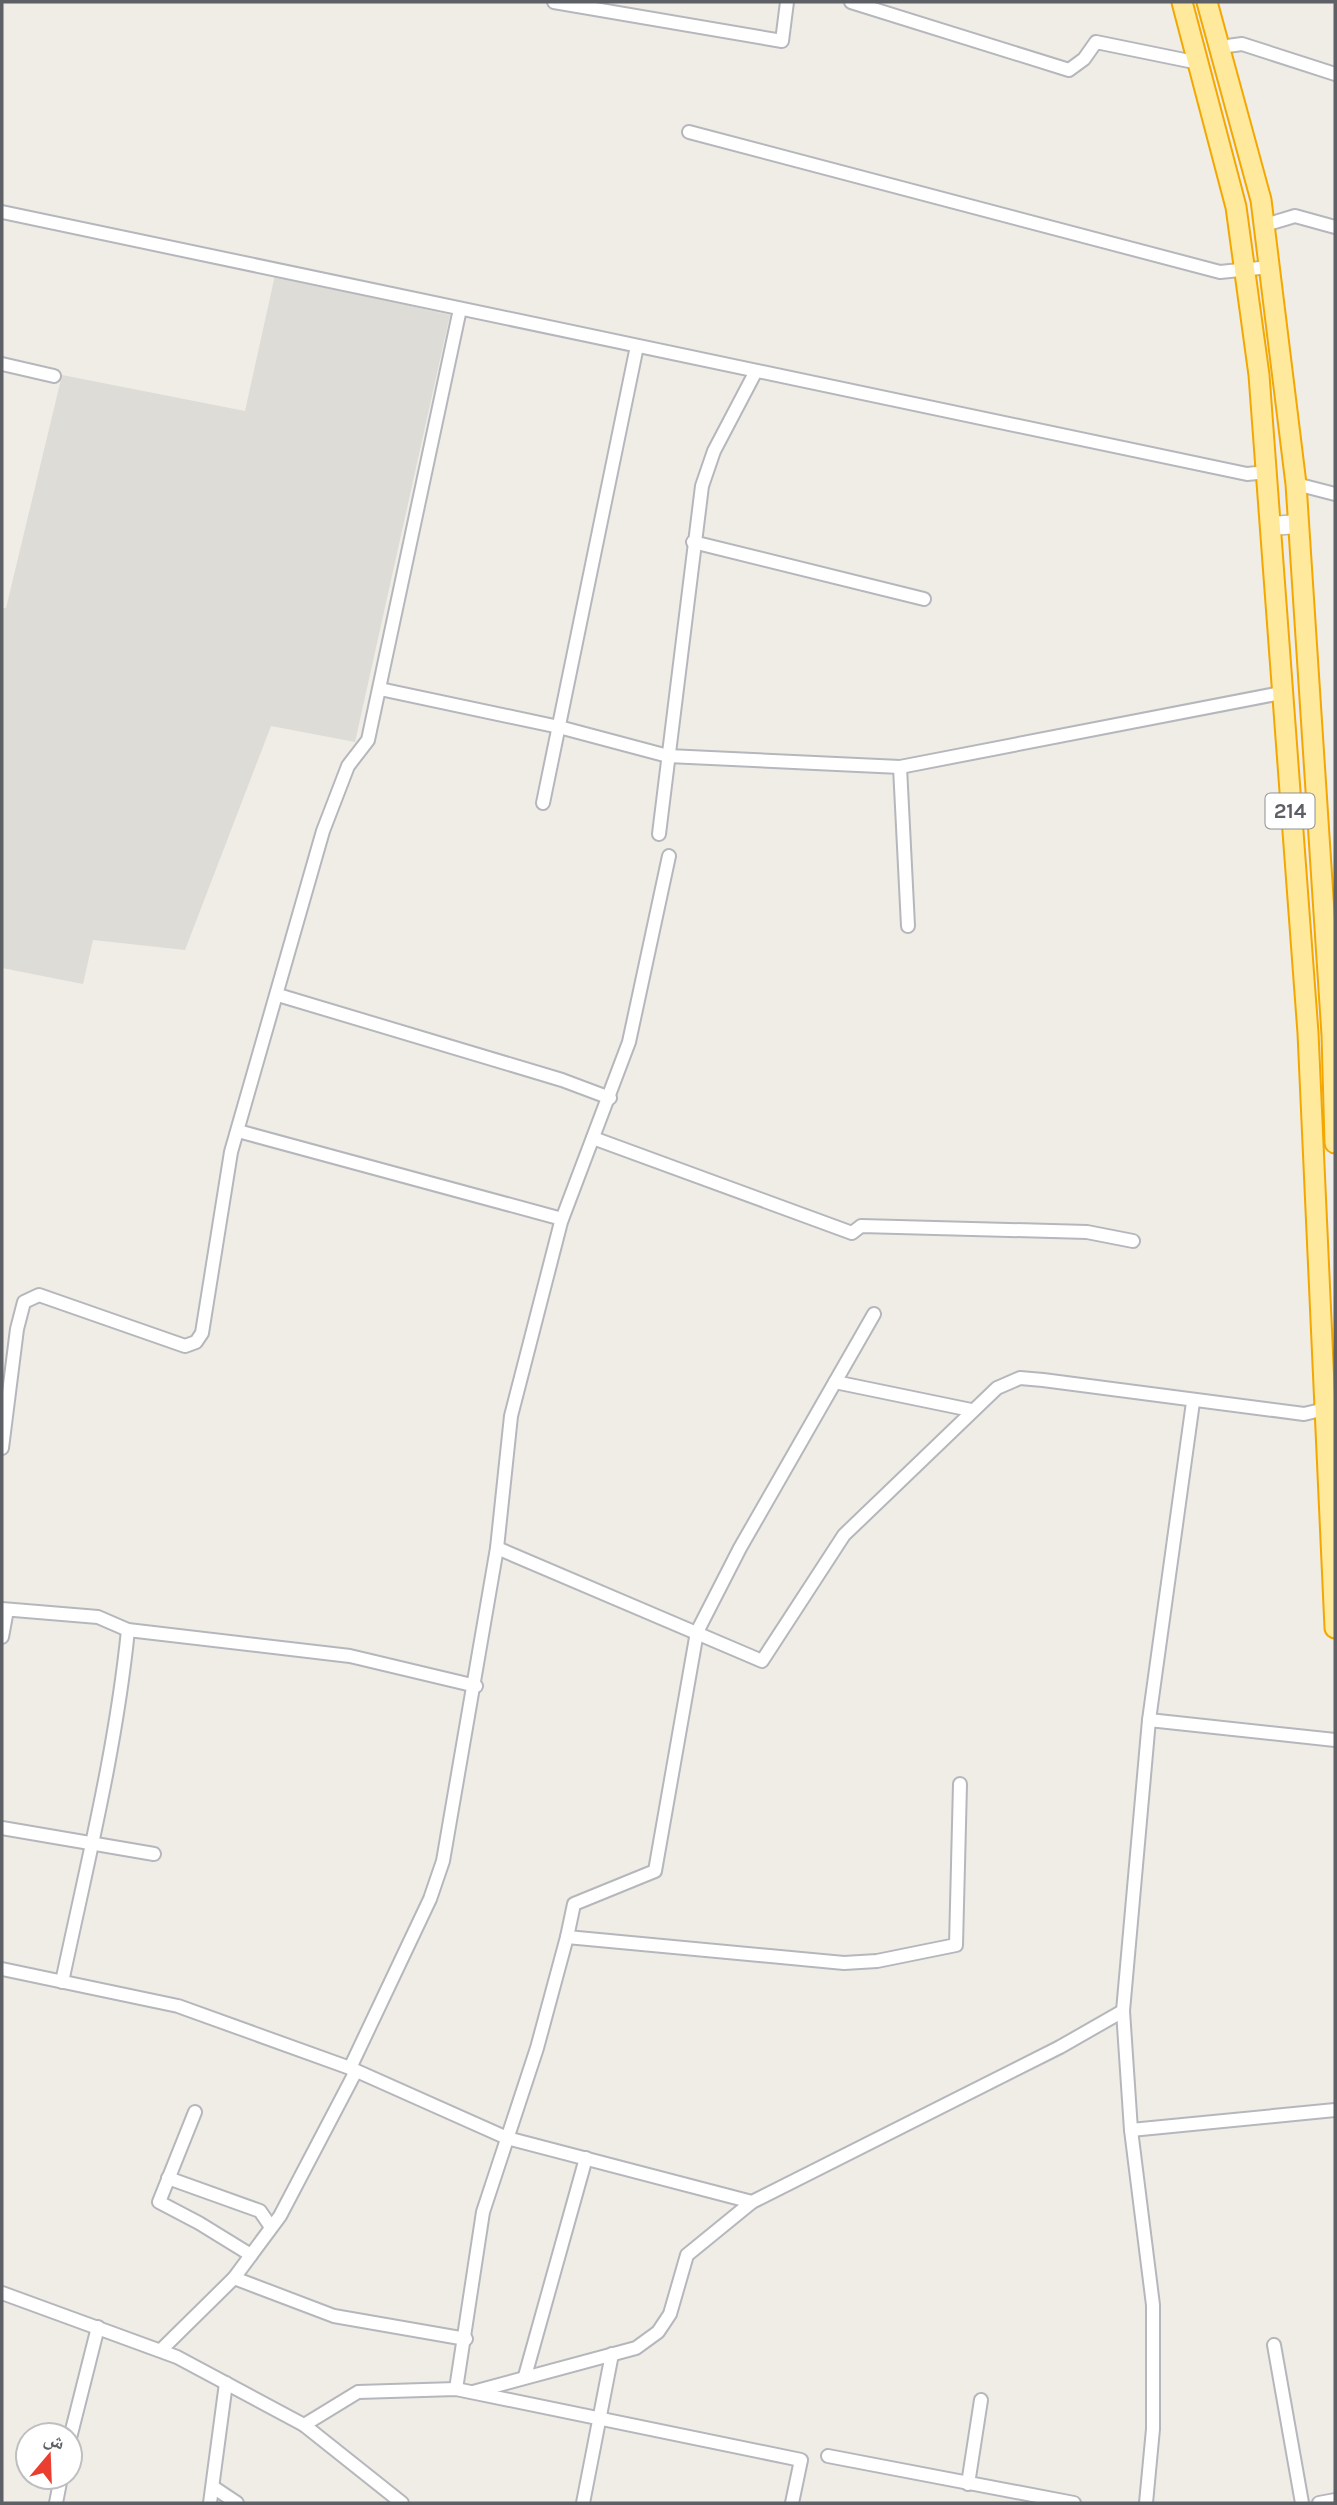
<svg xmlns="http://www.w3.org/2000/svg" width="1337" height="2505" font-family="Karla,'Noto Naskh Arabic',sans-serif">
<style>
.industrial{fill:#dedcd7}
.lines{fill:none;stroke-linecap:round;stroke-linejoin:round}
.minor-casing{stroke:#b5b7bc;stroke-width:16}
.secondary-casing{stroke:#b6b9bf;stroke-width:21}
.trunk-casing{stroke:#f4a700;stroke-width:23}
.minor{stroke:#fff;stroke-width:12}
.secondary{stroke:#fff;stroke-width:18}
.trunk{stroke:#fee99c;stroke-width:19}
.labels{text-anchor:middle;stroke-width:5;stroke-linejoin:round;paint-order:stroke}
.shield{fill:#fff;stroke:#8e9093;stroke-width:2}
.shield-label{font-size:21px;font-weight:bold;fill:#5d6065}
</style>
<rect width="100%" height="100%" fill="#efede5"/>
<path class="industrial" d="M275 275 450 315 355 742 271 726 185 950 93 940 83 984 2 968V608H6L62 375 245 411Z"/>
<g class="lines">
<g class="minor-casing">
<g id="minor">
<path d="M554 2 782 41 787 2"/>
<path d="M851 2 1069 70 1084 59 1096 42 1199 63"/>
<path d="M1220 47 1242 44 1335 74"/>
<path d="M689 132 1220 272 1270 267"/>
<path d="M2 212 1247 474 1268 472"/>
<path d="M1265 225 1295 216 1335 227"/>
<path d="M2 364 54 376"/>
<path d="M1296 484 1335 494"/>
<path d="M693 542 924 599"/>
<path d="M380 689 559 727 668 756 900 767 1281 693"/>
<path d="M900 767 908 926"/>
<path d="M543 803 637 346"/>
<path d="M659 834 702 486 714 451 756 371"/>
<path d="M278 995 562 1080 610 1098"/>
<path d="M238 1131 562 1219"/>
<path d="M593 1138 852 1233 861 1226 1087 1232 1133 1241"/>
<path d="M835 1382 971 1410"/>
<path d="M2 1448 17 1329 24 1302 39 1295 185 1346 196 1342 202 1333 231 1152 323 831 348 766 368 740 460 309"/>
<path d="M497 1548 762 1661 844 1535 997 1388 1020 1378 1043 1380 1304 1414 1325 1409"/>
<path d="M2 1609 98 1617 128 1630 350 1656 476 1686"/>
<path d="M2 1637 7 1610"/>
<path d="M1149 1720 1335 1740"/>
<path d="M2 1828 154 1854"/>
<path d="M567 1937 574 1904 655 1871 697 1632 740 1548 874 1314"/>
<path d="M2 1969 178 2006 350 2068 507 2138 752 2202"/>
<path d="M62 1982C87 1864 116 1749 128 1630"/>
<path d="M350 2068 430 1899 443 1861 497 1548 511 1416 561 1222 629 1042 669 856"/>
<path d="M195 2112 159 2202 199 2223 251 2255"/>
<path d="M1131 2130 1335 2110"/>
<path d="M168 2178 260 2211 271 2227"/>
<path d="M234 2278 334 2316 466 2339"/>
<path d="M2 2293 177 2357 304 2425 402 2503"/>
<path d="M1274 2345 1302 2503"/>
<path d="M161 2350 234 2278 280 2216 356 2071"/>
<path d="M525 2376 586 2158"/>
<path d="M456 2389 483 2212 537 2048 567 1937 844 1963 877 1961 956 1945 960 1784"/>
<path d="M473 2392 636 2348 658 2332 670 2314 687 2255 752 2202 1060 2047 1123 2011"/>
<path d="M304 2425 358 2392 456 2389 801 2460 792 2503"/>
<path d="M70 2438 98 2327"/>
<path d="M828 2456 1074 2503"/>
<path d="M968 2484 981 2400"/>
<path d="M213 2487 237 2503"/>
<path d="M56 2503 61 2477"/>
<path d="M210 2503 226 2383"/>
<path d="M583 2503 612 2354"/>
<path d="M1146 2503 1153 2429V2305L1131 2130 1123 2011 1149 1720 1193 1402"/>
<path d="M1319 2503 1335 2500"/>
</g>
</g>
<g class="secondary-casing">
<path id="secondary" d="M1271 526 1298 524"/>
</g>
<g class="trunk-casing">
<g id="trunk">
<path d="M1182 2 1236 207 1259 375 1308 1033 1335 1628"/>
<path d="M1207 2 1261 200 1296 484 1332 1035 1335 1143"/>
</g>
</g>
<use href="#minor" class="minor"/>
<use href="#secondary" class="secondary"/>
<use href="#trunk" class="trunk"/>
</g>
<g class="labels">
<rect class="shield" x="1265.5" y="793.5" width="49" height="35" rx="5"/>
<g class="shield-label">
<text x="1290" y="818">214</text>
</g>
</g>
<rect width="1337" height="2505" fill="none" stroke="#5d6065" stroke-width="7"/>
<g transform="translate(49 2456) rotate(19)"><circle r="33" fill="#ffffff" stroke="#bebfc1" stroke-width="2"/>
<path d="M0-5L12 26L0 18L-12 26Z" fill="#ea3e30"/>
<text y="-10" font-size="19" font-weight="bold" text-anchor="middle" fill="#5d6065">ش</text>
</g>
</svg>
